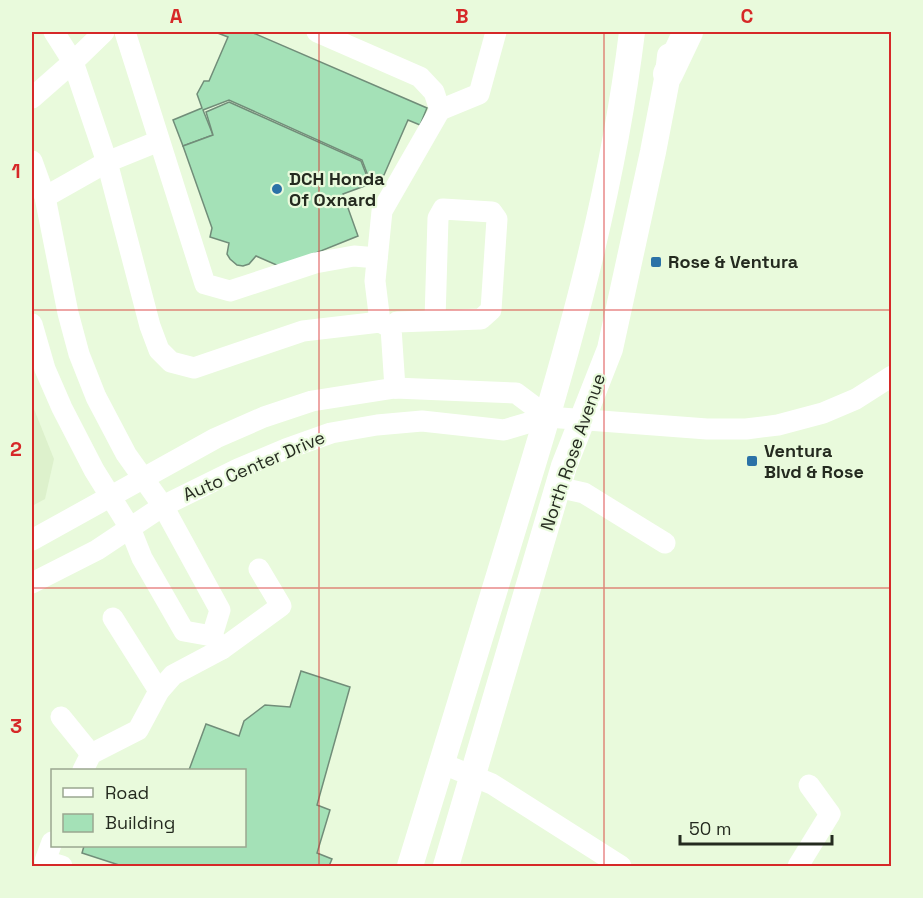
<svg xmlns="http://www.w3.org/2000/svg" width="923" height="898" font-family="'Space Grotesk',sans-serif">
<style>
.built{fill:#ddf1cc}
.building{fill:#a4e1b7;stroke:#718d79;stroke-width:1.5}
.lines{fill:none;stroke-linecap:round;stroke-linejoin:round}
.minor{stroke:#fff;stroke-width:21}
.major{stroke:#fff;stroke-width:26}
.highway{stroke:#fff;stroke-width:30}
.grid{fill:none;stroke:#d62828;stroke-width:1.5;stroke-opacity:0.55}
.poi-dot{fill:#2b72a7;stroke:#e9fadc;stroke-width:2}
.labels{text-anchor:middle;stroke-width:4.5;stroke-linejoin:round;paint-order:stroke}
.poi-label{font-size:18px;font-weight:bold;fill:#242a1f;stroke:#e9fadc;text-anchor:start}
.street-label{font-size:18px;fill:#242a1f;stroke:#e9fadc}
.neatline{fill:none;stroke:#d62828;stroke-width:2}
.grid-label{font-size:20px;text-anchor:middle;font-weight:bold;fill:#d62828}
</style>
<rect width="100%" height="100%" fill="#e9fadc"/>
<path class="built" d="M32 404 54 459 45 499 32 506Z"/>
<g class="building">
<path d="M215 32H251L427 108 420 125 408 120 384 175 370 181 362 160 229 100 203 110 213 135 183 146 173 120 202 108 197 94 204 81H209L228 37Z"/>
<path d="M229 102 361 161 370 184 343 194 358 236 281 267 256 256 249 264 243 266 237 265 230 259 227 254 229 243 210 237 212 228 183 146 213 135 206 112Z"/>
<path d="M301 671 350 687 317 805 330 810 317 853 332 859 329 866H122L82 853 84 846H244V770H189L206 724 239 736 244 721 265 705 290 707Z"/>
</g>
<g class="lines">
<g class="minor">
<path d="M104 32 73 62 107 162 150 326 159 350 171 362 194 368 303 331 380 322 391 328"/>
<path d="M125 32 205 284 230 291 315 263 354 256 377 258"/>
<path d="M317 32 420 77 434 92 440 110 382 211 375 281 380 322"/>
<path d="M32 98 73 62 54 32"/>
<path d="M440 110 479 94 496 32"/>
<path d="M32 161 45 197 68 313 79 354 96 397 126 454 163 506 220 610 212 636"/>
<path d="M45 197 107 162 159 141"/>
<path d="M32 324 45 369 62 408 94 470 130 528 142 558 184 631 212 636 222 649 173 675 159 691 138 730 91 754 83 770"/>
<path d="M395 388 391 328 397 322 481 319 491 310 497 219 492 212 443 209 438 218 435 320"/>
<path d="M557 487 584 493 665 543"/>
<path d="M32 540 216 438 264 417 312 401 395 388 516 393 548 417"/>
<path d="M32 583 97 550 163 506 238 469 286 449 331 433 377 425 422 421 504 430 548 417 707 429H746L778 425 823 413 856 399 892 376"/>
<path d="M113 618 159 691"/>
<path d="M222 649 281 606 259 569"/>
<path d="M61 717 91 754"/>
<path d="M441 763 492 784 621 866"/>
<path d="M52 842 45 861 62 866"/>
<path d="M798 866 830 814 809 785"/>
</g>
<g class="major">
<path d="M410 866C451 732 493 598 533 464 576 322 614 179 632 32"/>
<path d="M446 866 564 466 610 349 653 152 668 74 670 56"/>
</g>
<path class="highway" d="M668 74 688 32"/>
</g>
<path class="grid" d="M319 32V866M604 32V866M32 310H892M32 588H892"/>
<g class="poi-dot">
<circle cx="277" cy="189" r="6"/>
<rect x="650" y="256" width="12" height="12" rx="3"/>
<rect x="746" y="455" width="12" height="12" rx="3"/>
</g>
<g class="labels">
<g class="poi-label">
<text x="289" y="185">DCH Honda<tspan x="289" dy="21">Of Oxnard</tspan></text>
<text x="668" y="268">Rose &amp; Ventura</text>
<text x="764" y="457">Ventura<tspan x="764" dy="21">Blvd &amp; Rose</tspan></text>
</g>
<g class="street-label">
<text transform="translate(573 452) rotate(-71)" y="6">North Rose Avenue</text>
<text transform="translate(254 466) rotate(-23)" y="6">Auto Center Drive</text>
</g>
</g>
<rect width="923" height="898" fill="none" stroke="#e9fadc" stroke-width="66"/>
<rect x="51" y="769" width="195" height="78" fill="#e9fadc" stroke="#9aa790" stroke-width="1.5"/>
<rect x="63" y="788" width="30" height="9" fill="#ffffff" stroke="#9aa790" stroke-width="1.5"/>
<text x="105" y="799" font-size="18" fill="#242a1f">Road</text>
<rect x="63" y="814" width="30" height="18" fill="#a4e1b7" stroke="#9aa790" stroke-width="1.5"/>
<text x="105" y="829" font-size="18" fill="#242a1f">Building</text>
<path d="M680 835v9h152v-9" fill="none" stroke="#242a1f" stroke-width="3"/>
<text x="689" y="835" font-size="18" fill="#242a1f" stroke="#e9fadc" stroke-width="4.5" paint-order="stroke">50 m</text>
<rect x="33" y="33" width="857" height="832" class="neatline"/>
<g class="grid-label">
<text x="176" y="23">A</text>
<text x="462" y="23">B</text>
<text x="747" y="23">C</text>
<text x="16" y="178">1</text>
<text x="16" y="456">2</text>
<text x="16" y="733">3</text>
</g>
</svg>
